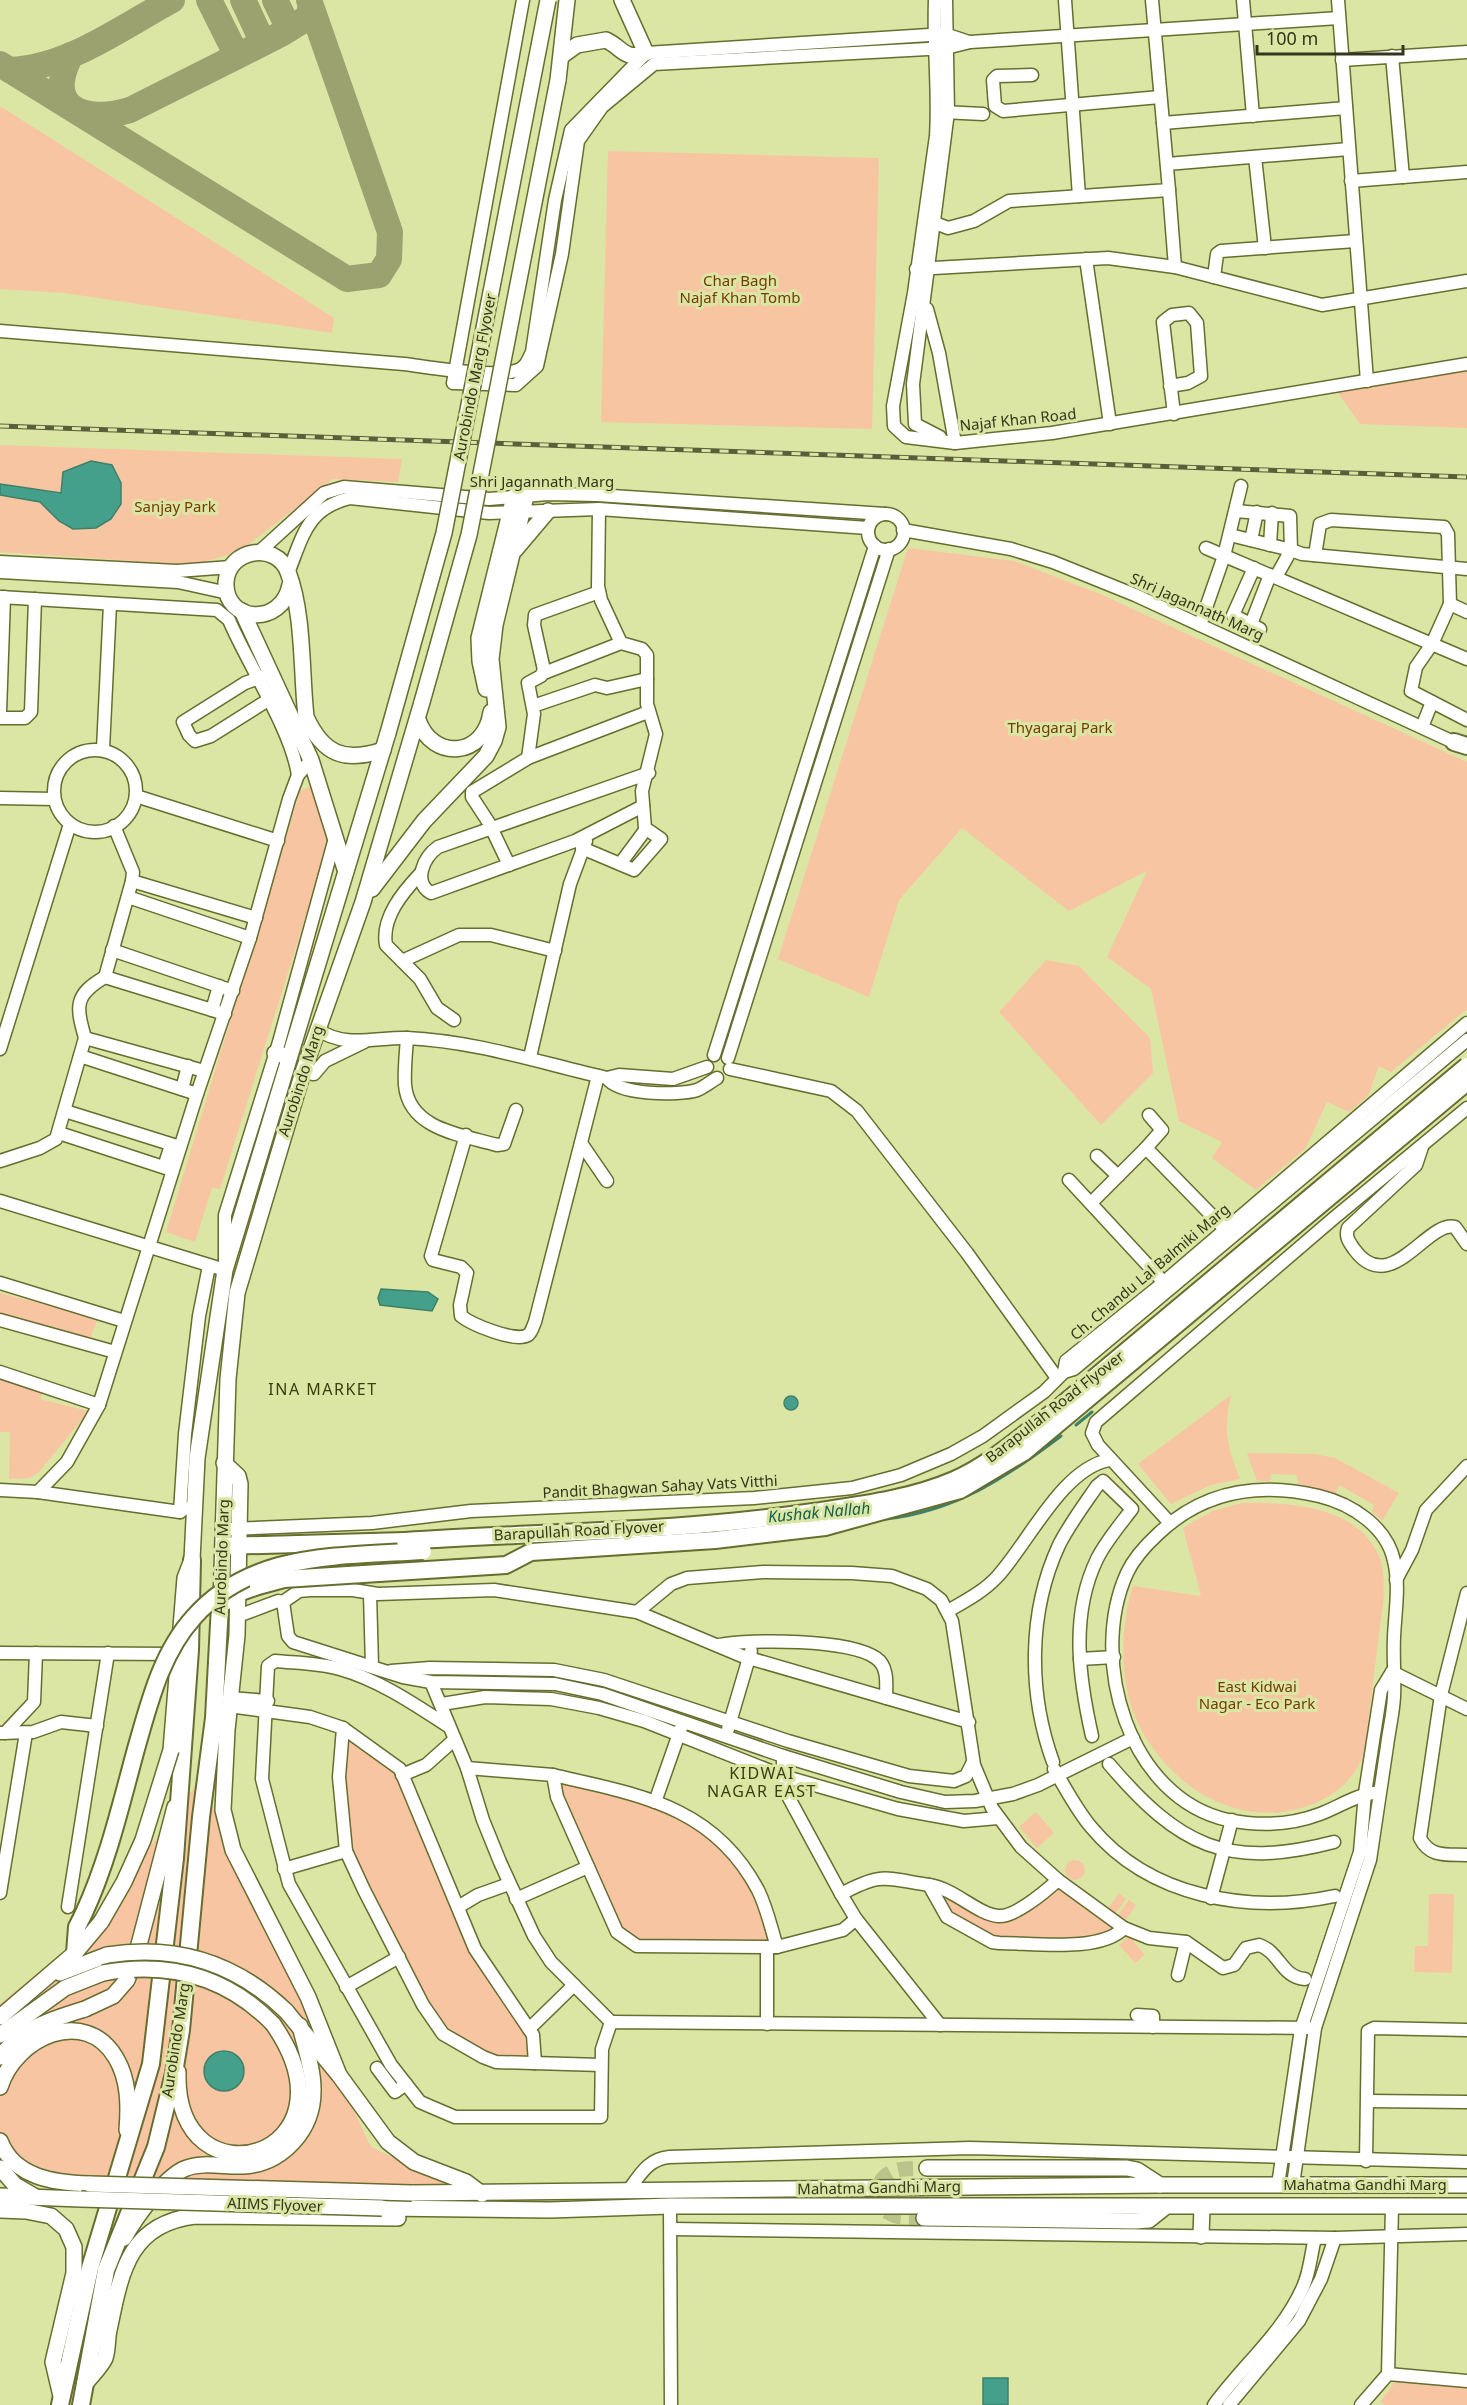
<svg xmlns="http://www.w3.org/2000/svg" width="1467" height="2405" font-family="'Noto Sans',sans-serif">
<style>
.green{fill:#f8c5a3}
.water{fill:#44a08a;stroke:#3f8069;stroke-width:1.5}
.lines{fill:none;stroke-linecap:round;stroke-linejoin:round}
.stream{stroke:#3f8069;stroke-width:3}
.taxiway{stroke:#9ba270;stroke-width:26}
.major-tunnel{stroke:#bac389;stroke-width:15;stroke-dasharray:15 8;stroke-linecap:butt}
.minor-casing{stroke:#666d2e;stroke-width:15}
.major-casing{stroke:#666d2e;stroke-width:18}
.highway-casing{stroke:#666d2e;stroke-width:20}
.minor{stroke:#fff;stroke-width:12}
.major{stroke:#fff;stroke-width:15}
.highway{stroke:#fff;stroke-width:16}
.rail-casing{stroke:#5a5e3b;stroke-width:5}
.rail{stroke:#dce6a4;stroke-width:3;stroke-dasharray:9;stroke-linecap:butt}
.major-bridge-casing{stroke:#666d2e;stroke-width:18;stroke-linecap:butt}
.highway-bridge-casing{stroke:#666d2e;stroke-width:20;stroke-linecap:butt}
.major-bridge{stroke:#fff;stroke-width:15}
.highway-bridge{stroke:#fff;stroke-width:16}
.labels{text-anchor:middle;stroke-width:6;stroke-linejoin:round;paint-order:stroke}
.park-label{font-size:15px;fill:#753b07;stroke:#dce6a4}
.street-label{font-size:15px;fill:#33361c;stroke:#dce6a4}
.neighbourhood-label{font-size:16px;letter-spacing:1.5px;fill:#3a3e0e;stroke:#dce6a4}
.water-label{font-size:16px;font-style:italic;fill:#145e4e;stroke:#dce6a4}
</style>
<rect width="100%" height="100%" fill="#dce6a4"/>
<g class="green">
<path d="M0 106 334 318 332 333 64 293 0 289Z"/>
<path d="M608 151 879 158 872 429 601 422Z"/>
<path d="M1467 364V428L1360 424 1334 387Z"/>
<path d="M0 445 402 459 398 482 333 479 239 552 193 565 0 552Z"/>
<path d="M908 548 1015 561 1100 594 1467 762V1009L1391 1072 1379 1066 1368 1096 1349 1112 1327 1102 1305 1149 1256 1190 1212 1158 1222 1142 1179 1121 1151 989 1107 957 1147 871 1069 911 962 828 899 900 869 997 778 959Z"/>
<path d="M312 786 330 839 220 1189 212 1188 195 1242 166 1232 300 791Z"/>
<path d="M1046 960 1079 966 1150 1038 1153 1073 1101 1125 999 1012Z"/>
<path d="M0 1293 98 1318 89 1341 0 1316Z"/>
<path d="M0 1379 43 1393 40 1399 89 1411 40 1471 30 1478 9 1479 10 1432H0Z"/>
<path d="M1231 1395C1223 1430 1227 1446 1240 1479L1211 1485 1171 1504 1138 1464Z"/>
<path d="M1247 1453 1315 1454 1335 1458 1399 1493 1382 1521 1372 1511 1374 1505 1339 1485 1336 1493 1298 1484 1297 1475 1271 1474 1270 1481H1257Z"/>
<path d="M1242 1503C1289 1502 1358 1505 1380 1558 1384 1569 1383 1584 1384 1595L1364 1754C1355 1778 1337 1794 1313 1804 1241 1833 1168 1787 1137 1721 1119 1682 1120 1626 1133 1586L1201 1596 1183 1528 1212 1511Z"/>
<path d="M345 1733 397 1772 471 1950 530 2037 531 2058 496 2057 445 2031 438 2021 350 1851 341 1777Z"/>
<path d="M555 1779C631 1800 719 1814 755 1893 762 1908 765 1926 769 1942L639 1941 622 1929Z"/>
<path d="M200 1780 371 2147 450 2184 0 2183V2004L84 1935Z"/>
<path d="M1036 1812 1054 1833 1037 1848 1019 1827Z"/>
<circle cx="1075" cy="1870" r="10"/>
<path d="M1058 1884 1119 1929 1089 1940H999L954 1919 934 1888 990 1917Z"/>
<path d="M1119 1893 1126 1899 1116 1913 1108 1908Z"/>
<path d="M1429 1894H1454L1452 1973 1414 1972 1415 1946H1428Z"/>
<path d="M1129 1900 1136 1905 1126 1920 1118 1915Z"/>
<path d="M1129 1936 1145 1955 1135 1963 1119 1945Z"/>
<path d="M1397 2379 1467 2386V2405H1386L1380 2402Z"/>
</g>
<g class="water">
<path d="M91 461 112 465 121 483V504L111 519 96 528 73 529 59 521 40 502 0 495V484L61 493 63 472Z"/>
<path d="M381 1289 428 1292 438 1299 432 1311 380 1305 378 1298Z"/>
<circle cx="791" cy="1403" r="7"/>
<circle cx="224" cy="2071" r="20"/>
<rect x="983" y="2378" width="25" height="27"/>
</g>
<g class="lines">
<g class="stream">
<path d="M1076 1425 1092 1412"/>
<path d="M886 1519C956 1511 1007 1477 1061 1436"/>
</g>
<g class="taxiway">
<path d="M209 0 237 56"/>
<path d="M243 0 263 43"/>
<path d="M275 0 289 29"/>
<path d="M71 55C43 108 84 124 130 110L281 34 307 18 311 8"/>
<path d="M0 64 347 279 379 275 389 259 390 232 309 0"/>
<path d="M10 70C68 68 122 27 172 0"/>
</g>
<path class="major-tunnel" d="M924 2218C914 2217 900 2219 891 2214 876 2206 873 2181 890 2173 900 2167 915 2169 927 2168"/>
<g class="minor-casing">
<g id="minor">
<path d="M523 0 453 383 516 385 537 366 562 254 578 141 602 107 654 64 946 48 970 42 1339 18"/>
<path d="M935 0C933 45 939 91 936 136L914 293 893 406 894 426 906 437 955 443 1052 433 1467 364"/>
<path d="M1065 0 1079 196"/>
<path d="M1243 0 1253 116"/>
<path d="M1338 0 1367 381"/>
<path d="M1392 56 1403 177"/>
<path d="M1342 60 1467 52"/>
<path d="M1032 75 997 76 993 80 995 106 1003 111 1160 97"/>
<path d="M942 112 983 114"/>
<path d="M1163 123 1346 108"/>
<path d="M1255 157 1265 248"/>
<path d="M1167 164 1349 149"/>
<path d="M1351 181 1467 172"/>
<path d="M1169 190 1175 267"/>
<path d="M930 221 948 228 974 221 1009 201 1169 190 1152 0"/>
<path d="M1086 259 1110 424"/>
<path d="M916 269 1108 258 1175 267 1322 305 1467 281"/>
<path d="M1214 277 1217 254 1221 251 1355 241"/>
<path d="M927 309 939 353 955 443"/>
<path d="M0 331 404 364C429 367 496 379 518 370 526 367 528 360 532 352L555 200 571 130 646 53 945 34 969 42"/>
<path d="M1170 386 1188 383 1201 376 1197 323 1189 313 1172 315 1163 322 1174 414"/>
<path d="M940 437 915 424 913 384 948 112 946 0"/>
<circle cx="886" cy="532" r="18"/>
<path d="M903 530 1011 549 1053 562 1135 595 1462 746"/>
<path d="M1230 535 1291 550 1290 516 1236 511"/>
<path d="M1251 540 1257 512"/>
<path d="M1270 545 1272 513"/>
<path d="M1206 548 1467 659"/>
<path d="M259 552 324 493 344 487 489 499 548 494 597 495 885 514"/>
<path d="M1315 555 1320 524 1331 520 1444 527 1448 534 1450 604 1432 644 1416 667 1411 691 1467 720"/>
<path d="M0 562 177 571 231 567"/>
<path d="M1254 568 1233 615 1260 629"/>
<path d="M0 572 178 582 228 593"/>
<path d="M288 573C303 536 307 508 350 498L489 513 599 509 868 528"/>
<path d="M1276 577 1291 550 1302 554 1467 569"/>
<path d="M0 597 217 610 229 620C248 665 291 729 298 775"/>
<path d="M1450 604 1467 612"/>
<path d="M1251 624 1270 575"/>
<path d="M1200 625 1224 556 1241 486"/>
<path d="M544 673 621 643"/>
<path d="M262 677 245 683 183 722 189 735 195 741 211 736 268 700"/>
<path d="M533 706 595 685 607 688 647 679"/>
<path d="M0 712 4 597"/>
<path d="M0 718H25L31 712 35 599"/>
<path d="M1422 727 1432 702"/>
<path d="M103 749 110 604"/>
<circle cx="95" cy="791" r="41"/>
<path d="M528 758 534 714 528 683 541 676 544 670 534 625 535 615 599 592"/>
<path d="M136 796 278 841"/>
<path d="M0 798 54 799"/>
<path d="M643 806 575 841 431 893C412 882 424 857 438 847L649 773"/>
<path d="M114 826 133 872 132 881"/>
<path d="M582 848 634 870 661 839 645 828 642 791 656 734 647 704V655L642 649 621 643 601 600 598 586 599 509"/>
<path d="M620 864 646 829"/>
<path d="M509 865 489 823 472 797V792L528 758 648 712"/>
<path d="M420 874C403 892 381 918 386 945L420 979 437 1008 454 1020"/>
<path d="M128 897 250 938"/>
<path d="M112 950 233 991"/>
<path d="M402 961 459 935H491L555 951"/>
<path d="M212 1010 219 986"/>
<path d="M225 1014 105 977 132 881 256 918"/>
<path d="M317 1029C345 1049 376 1037 407 1038 475 1041 541 1063 607 1078L619 1075 673 1079 707 1067"/>
<path d="M85 1038C76 1006 74 995 105 977"/>
<path d="M407 1038C406 1053 404 1070 405 1085 409 1130 463 1135 497 1145L504 1144 516 1110"/>
<path d="M0 1049 70 824"/>
<path d="M714 1055 875 546"/>
<path d="M80 1056 197 1094"/>
<path d="M530 1057 570 884 586 841"/>
<path d="M728 1058 889 549"/>
<path d="M730 1069 831 1091 857 1111 967 1253 1057 1378"/>
<path d="M303 1072 314 1074 325 1061 364 1042"/>
<path d="M607 1078C618 1095 678 1096 697 1090 704 1087 710 1082 717 1078"/>
<path d="M182 1089 188 1066"/>
<path d="M65 1111 180 1147"/>
<path d="M59 1133 172 1170"/>
<path d="M466 1135 431 1256 433 1260 461 1267 467 1273 460 1305 461 1316C471 1324 515 1343 528 1335 532 1332 533 1326 535 1322L598 1076"/>
<path d="M581 1143 607 1181"/>
<path d="M1422 1147 1416 1165 1348 1228C1345 1237 1349 1242 1354 1249 1390 1299 1427 1220 1455 1227L1467 1244"/>
<path d="M1146 1148 1162 1130 1149 1115"/>
<path d="M1097 1156 1118 1176"/>
<path d="M0 1161 40 1148 56 1139 85 1038 204 1071"/>
<path d="M164 1167 171 1145"/>
<path d="M1069 1180 1168 1287"/>
<path d="M0 1201 225 1270V1215L279 1042 335 838"/>
<path d="M1091 1203 1146 1148 1225 1229"/>
<path d="M0 1283 124 1321"/>
<path d="M0 1320 115 1352"/>
<path d="M0 1372 99 1405"/>
<path d="M1064 1372 1066 1361 1157 1288 1467 1023"/>
<path d="M0 1490 38 1492 180 1512 185 1508"/>
<path d="M38 1492 67 1462 99 1405 197 1094 250 938 289 799 298 775 311 760"/>
<path d="M180 1512 185 1434 199 1316 209 1266"/>
<path d="M1170 1523 1098 1445 1092 1433 1096 1422 1334 1218 1467 1108"/>
<path d="M231 1529 372 1523 471 1511 754 1498 852 1488 901 1475 951 1454 983 1436 1044 1392 1064 1372 1074 1369 1467 1040"/>
<path d="M1396 1580 1412 1550 1426 1510 1467 1466"/>
<path d="M1467 1593 1441 1695 1420 1838C1430 1858 1447 1854 1467 1855"/>
<path d="M370 1594 372 1666"/>
<path d="M283 1602 299 1591 310 1590H353L378 1594 494 1590 637 1612 742 1656 969 1722"/>
<path d="M948 1611C965 1601 983 1592 997 1577 1029 1542 1062 1469 1109 1460"/>
<path d="M637 1612 671 1584 687 1578 763 1572 852 1573 892 1576 927 1589 941 1600 952 1621 974 1765 992 1808 1021 1847 1058 1880 1124 1928C1100 1953 1033 1943 999 1943L992 1942 947 1917 929 1885C884 1878 882 1872 841 1894"/>
<path d="M238 1616 278 1601 283 1602 288 1636 293 1642 403 1677 431 1682 555 1684 602 1694 783 1756 901 1792 945 1802 975 1801 1013 1794 1038 1785 1133 1738"/>
<path d="M719 1645C751 1639 849 1639 876 1658 889 1667 886 1685 886 1698"/>
<path d="M0 1653 176 1654"/>
<path d="M1080 1659 1114 1657"/>
<path d="M391 1671 430 1668 554 1670 604 1680 788 1741 909 1776 954 1781 966 1776 973 1762"/>
<path d="M1392 1672 1467 1709"/>
<path d="M431 1682 467 1768 483 1820 500 1862 534 1936 551 1962 611 2022"/>
<path d="M230 1698 268 1701"/>
<path d="M442 1704 485 1697 551 1699 599 1708 644 1721 783 1776 898 1809 964 1821 998 1818"/>
<path d="M229 1706 310 1717 343 1728 339 1777 346 1851 364 1890 423 2005 443 2034 483 2057 496 2062 601 2065"/>
<path d="M448 1726C414 1704 379 1680 340 1669 319 1663 296 1663 275 1661L268 1666 262 1779 289 1884 391 2065 420 2102 455 2117H601L602 2049 611 2022 1315 2028"/>
<path d="M343 1728 400 1769 475 1949 533 2035 535 2063"/>
<path d="M728 1729 751 1651"/>
<path d="M0 1733 33 1732 61 1722 97 1726"/>
<path d="M5 1733 34 1702 36 1653"/>
<path d="M783 1756V1776L789 1798 841 1894 856 1919 940 2025"/>
<path d="M1053 1762C1028 1693 1028 1612 1059 1545 1069 1525 1084 1505 1097 1486L1103 1481 1132 1509C1120 1525 1106 1541 1097 1559 1070 1615 1079 1678 1092 1736"/>
<path d="M1109 1764C1179 1846 1226 1870 1334 1842"/>
<path d="M467 1768 553 1775 557 1797 617 1932 637 1946 777 1947 843 1930 856 1919"/>
<path d="M1054 1769C1066 1789 1076 1809 1091 1827 1150 1898 1249 1914 1335 1896"/>
<path d="M402 1775 426 1765 454 1740"/>
<path d="M553 1775C638 1795 713 1805 758 1890 767 1908 771 1928 777 1947"/>
<path d="M655 1802 681 1728"/>
<path d="M284 1869 346 1851"/>
<path d="M929 1885C955 1889 977 1914 998 1916 1014 1918 1046 1891 1058 1880"/>
<path d="M0 1893 26 1733"/>
<path d="M1211 1898 1232 1820"/>
<path d="M516 1899 588 1867"/>
<path d="M68 1907 108 1653"/>
<path d="M458 1907 478 1895 509 1884"/>
<path d="M1124 1928 1149 1938 1186 1942 1223 1968 1234 1965 1246 1948 1259 1945C1280 1952 1281 1977 1305 1979"/>
<path d="M767 1947V2024"/>
<path d="M1178 1975 1186 1942"/>
<path d="M346 1987 399 1957"/>
<path d="M1137 2015 1153 2016V2027"/>
<path d="M529 2029 574 1985"/>
<path d="M377 2068 395 2092 406 2084"/>
<path d="M1368 2101 1467 2102"/>
<path d="M1366 2161 1368 2031 1374 2028 1467 2030"/>
<path d="M1278 2185 1301 2029 1360 1852 1365 1793 1381 1690 1392 1672"/>
<path d="M1293 2185 1315 2028 1370 1860C1376 1822 1381 1784 1387 1746 1389 1730 1393 1714 1394 1697 1395 1678 1393 1657 1394 1637 1395 1613 1400 1585 1394 1561 1387 1527 1352 1504 1319 1496 1259 1482 1203 1491 1158 1534 1146 1545 1134 1558 1127 1573 1088 1659 1128 1798 1228 1820 1258 1826 1291 1825 1320 1814 1341 1806 1357 1794 1380 1792"/>
<path d="M628 2191C640 2175 648 2159 669 2157L970 2148 1467 2162"/>
<path d="M670 2206 671 2405"/>
<path d="M671 2229 1335 2238 1467 2234"/>
<path d="M1388 2374 1392 2207"/>
<path d="M1214 2405C1243 2365 1283 2333 1303 2287 1310 2272 1311 2253 1315 2238"/>
<path d="M1229 2405 1299 2321 1321 2279 1335 2238"/>
<path d="M1361 2405 1388 2374 1467 2381"/>
</g>
</g>
<g class="major-casing">
<g id="major">
<path d="M563 55 577 45 606 40C623 48 624 61 646 53L622 0"/>
<path d="M558 80 567 0"/>
<path d="M515 550 548 511"/>
<path d="M290 585C282 627 224 623 226 582 228 549 276 541 288 572 304 614 301 671 306 717 323 754 344 763 383 750"/>
<path d="M242 611 311 760 345 869"/>
<path d="M486 689 480 661 479 638 514 497"/>
<path d="M418 720C433 762 485 757 491 712"/>
<path d="M372 889 424 821 486 756 494 741 498 727 491 659 495 625 526 496"/>
<path d="M275 1053 289 1057"/>
<path d="M224 1463 238 1476 240 1484 237 1635 227 1730 223 1810 233 1850 308 1997 339 2075"/>
<path d="M221 1602 228 1379 237 1293 303 1072 363 902 422 702"/>
<path d="M171 1750 185 1578 192 1560 197 1458 225 1270 388 733"/>
<path d="M60 1973 107 1955"/>
<path d="M127 1980 136 1956 175 1807"/>
<path d="M286 2011 339 2075 388 2142 414 2162 466 2182 482 2194"/>
<path d="M0 2017 75 1953 101 1922"/>
<path d="M0 2035 65 1988 103 1973"/>
<path d="M0 2057C22 2028 52 2019 85 2009"/>
<path d="M178 2072C174 2211 366 2158 273 2024"/>
<path d="M0 2087C15 2038 85 2005 116 2058 129 2080 129 2106 127 2130"/>
<path d="M0 2141C14 2178 55 2183 90 2184"/>
<path d="M0 2168 15 2185 34 2196"/>
<path d="M927 2168H1127L1137 2170 1160 2185"/>
<path d="M412 2193 1160 2185H1467"/>
<path d="M0 2196 81 2199"/>
<path d="M382 2208 550 2210 670 2206H1467"/>
<path d="M0 2210 26 2211 51 2216 66 2229 74 2247V2273L53 2362 61 2396"/>
<path d="M924 2218 1135 2221 1149 2220 1164 2208"/>
<path d="M1201 2236 1202 2207"/>
<path d="M124 2238C135 2218 163 2179 184 2169 202 2161 224 2167 243 2166 283 2164 314 2129 313 2089 313 2068 305 2047 300 2026"/>
<path d="M85 2384C91 2376 101 2367 105 2358 108 2349 107 2339 109 2330 121 2273 128 2224 195 2216L398 2218"/>
</g>
</g>
<g class="highway-casing">
<g id="highway">
<path d="M1454 742 1467 746"/>
<path d="M224 1546 405 1541"/>
<path d="M75 1953 77 1927 84 1913"/>
<path d="M60 2405 90 2268 151 2064 175 1858 190 1650 192 1560"/>
<path d="M81 2405 106 2270 156 2147 174 2073 181 2030 201 1817 214 1718 220 1605 238 1593 258 1586"/>
</g>
</g>
<use href="#minor" class="minor"/>
<use href="#major" class="major"/>
<use href="#highway" class="highway"/>
<g class="rail-casing">
<path id="rail" d="M0 426 1467 477"/>
</g>
<use href="#rail" class="rail"/>
<g class="major-bridge-casing">
<g id="major-bridge">
<path d="M422 702 469 535 558 80"/>
<path d="M388 733 444 533 548 0"/>
<path d="M101 1922 124 1882 143 1840 171 1750"/>
<path d="M107 1955C176 1944 236 1963 286 2011"/>
<path d="M103 1973C169 1961 226 1976 273 2024"/>
<path d="M85 2009 113 1996 127 1980"/>
<path d="M90 2184 412 2193"/>
<path d="M81 2199 382 2208"/>
</g>
</g>
<g class="highway-bridge-casing">
<g id="highway-bridge">
<path d="M405 1541C540 1532 678 1532 813 1512 860 1505 910 1499 954 1480 991 1464 1023 1434 1056 1410L1467 1066"/>
<path d="M258 1586 284 1579 506 1565 531 1552 715 1540 825 1527 960 1490 1024 1452 1467 1082"/>
<path d="M84 1913C108 1861 121 1804 136 1749 149 1704 161 1653 194 1617 216 1592 247 1575 279 1566 324 1554 376 1554 423 1551"/>
</g>
</g>
<use href="#major-bridge" class="major-bridge"/>
<use href="#highway-bridge" class="highway-bridge"/>
</g>
<g class="labels">
<g class="park-label">
<text x="740" y="286">Char Bagh<tspan x="740" dy="17">Najaf Khan Tomb</tspan></text>
<text x="175" y="512">Sanjay Park</text>
<text x="1060" y="733">Thyagaraj Park</text>
<text x="1257" y="1692">East Kidwai<tspan x="1257" dy="17">Nagar - Eco Park</tspan></text>
</g>
<g class="street-label">
<text transform="translate(475 377) rotate(-79)" y="5">Aurobindo Marg Flyover</text>
<text transform="translate(1018 420) rotate(-6)" y="5">Najaf Khan Road</text>
<text x="542" y="487">Shri Jagannath Marg</text>
<text transform="translate(1197 607) rotate(24)" y="5">Shri Jagannath Marg</text>
<text transform="translate(301 1081) rotate(-72)" y="5">Aurobindo Marg</text>
<text transform="translate(1150 1272) rotate(-40)" y="5">Ch. Chandu Lal Balmiki Marg</text>
<text transform="translate(1055 1407) rotate(-38)" y="5">Barapullah Road Flyover</text>
<text transform="translate(660 1487) rotate(-3)" y="5">Pandit Bhagwan Sahay Vats Vitthi</text>
<text transform="translate(579 1531) rotate(-3)" y="5">Barapullah Road Flyover</text>
<text transform="translate(222 1557) rotate(-88)" y="5">Aurobindo Marg</text>
<text transform="translate(176 2040) rotate(-81)" y="5">Aurobindo Marg</text>
<text x="1365" y="2190">Mahatma Gandhi Marg</text>
<text transform="translate(879 2188) rotate(-1)" y="5">Mahatma Gandhi Marg</text>
<text transform="translate(275 2205) rotate(2)" y="5">AIIMS Flyover</text>
</g>
<g class="neighbourhood-label">
<text x="323" y="1395">INA MARKET</text>
<text x="762" y="1779">KIDWAI<tspan x="762" dy="18">NAGAR EAST</tspan></text>
</g>
<g class="water-label">
<text transform="translate(819 1512) rotate(-5)" y="6">Kushak Nallah</text>
</g>
</g>
<path d="M1257 45v9h146v-9" fill="none" stroke="#33361c" stroke-width="3"/>
<text x="1266" y="45" font-size="18" fill="#33361c" stroke="#dce6a4" stroke-width="4.5" paint-order="stroke">100 m</text>
</svg>
